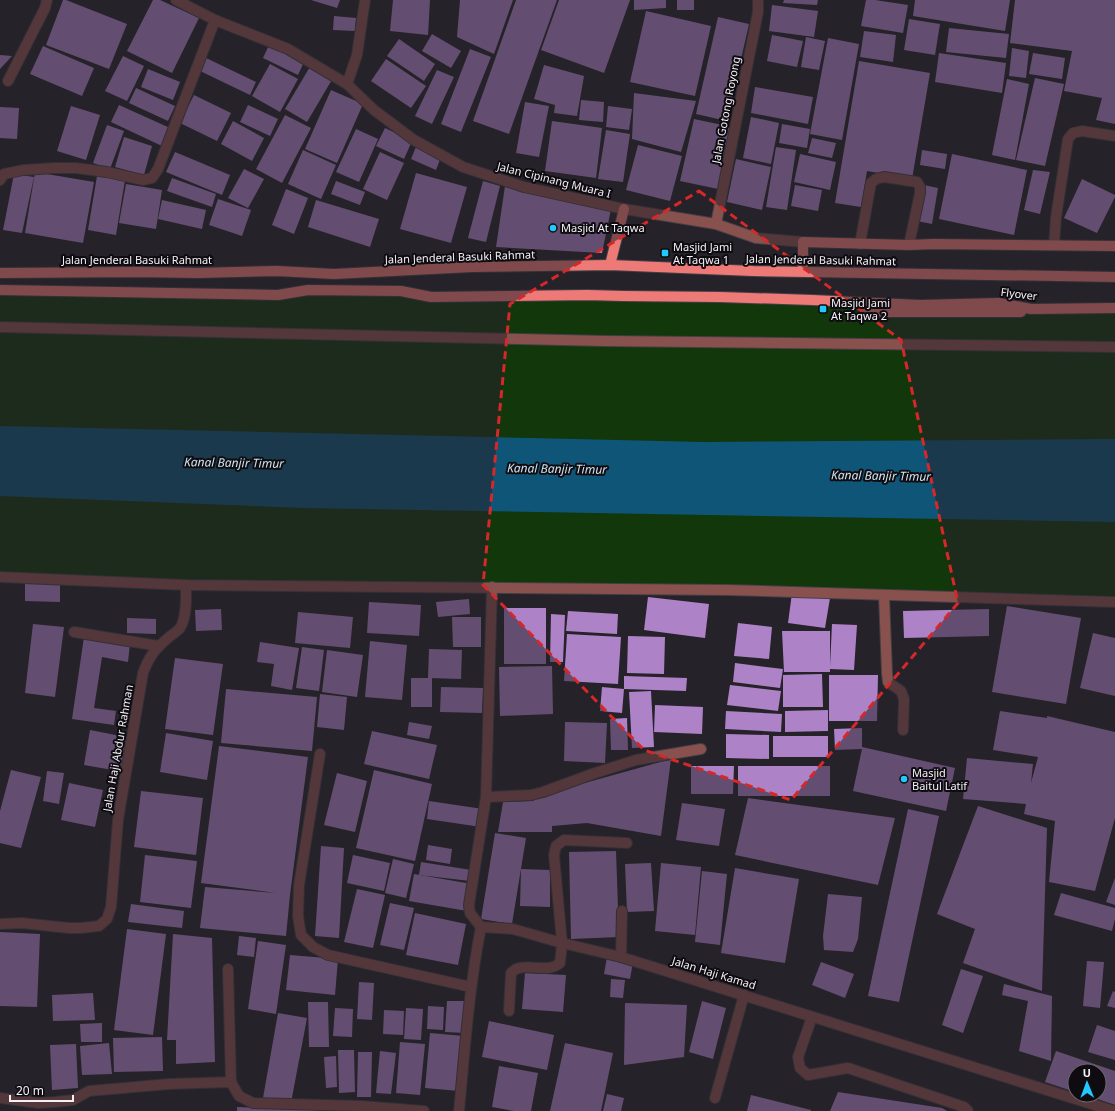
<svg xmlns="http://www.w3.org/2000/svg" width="1115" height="1111" font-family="'Noto Sans',sans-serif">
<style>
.green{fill:#11370b}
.water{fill:#0f5578}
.building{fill:#ae82c6}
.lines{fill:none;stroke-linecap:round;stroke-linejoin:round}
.service-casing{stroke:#433f46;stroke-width:12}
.pedestrian-casing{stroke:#433f46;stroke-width:12}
.minor-casing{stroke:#433f46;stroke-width:12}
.tertiary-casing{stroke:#433f46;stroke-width:12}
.primary-casing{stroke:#433f46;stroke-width:12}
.service{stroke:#89514e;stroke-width:10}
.pedestrian{stroke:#89514e;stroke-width:10}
.minor{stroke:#89514e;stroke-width:10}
.tertiary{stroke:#89514e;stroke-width:10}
.primary{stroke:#ed7a76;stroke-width:10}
.marked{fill:none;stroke:#d62828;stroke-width:3;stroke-dasharray:8 5;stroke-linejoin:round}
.poi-dot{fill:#23c9fe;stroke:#0e0c10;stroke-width:1.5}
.labels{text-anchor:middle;stroke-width:4;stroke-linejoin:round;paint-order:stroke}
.street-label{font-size:11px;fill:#f4f0f6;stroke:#0e0c10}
.poi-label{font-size:11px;fill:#f4f0f6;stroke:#0e0c10;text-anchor:start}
.water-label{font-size:12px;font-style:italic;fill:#cee2ef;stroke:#0e0c10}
</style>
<rect width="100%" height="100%" fill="#262229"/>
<path class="green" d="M0 290 213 294 308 290 432 297 812 300 885 312H1115V602L425 588 0 576Z"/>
<path class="water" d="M0 426 704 442 1115 439V522L304 508 0 496Z"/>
<g class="building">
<path d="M63 0H66L127 24 109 69 46 45Z"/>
<path d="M153 0H160L199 18 172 73 127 51Z"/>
<path d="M311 0H340L337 8Z"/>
<path d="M393 0H430L428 35 390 31Z"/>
<path d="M460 0H513L494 54 457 37Z"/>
<path d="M516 0H557L509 134 473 121Z"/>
<path d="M559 0H630L604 73 541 50Z"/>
<path d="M634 0H666V8L634 10Z"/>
<rect x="677" y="0" width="17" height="10"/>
<path d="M784 0H818L817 5 783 3Z"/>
<path d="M866 0H875L908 5 903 33 861 26Z"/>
<path d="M915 0H1010L1005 31 913 16Z"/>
<path d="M1015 0H1115V124L1096 120 1102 98 1064 91 1072 51 1010 43Z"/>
<path d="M772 5 818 11 814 37 769 31Z"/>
<path d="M646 11 711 26 695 96 630 82Z"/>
<path d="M334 16 356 18 355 31 333 30Z"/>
<path d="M718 17 749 24 727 121 696 114Z"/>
<path d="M909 19 940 24 935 55 904 50Z"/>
<path d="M949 28 1009 34 1006 58 946 52Z"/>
<path d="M864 31 896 35 893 62 860 57Z"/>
<path d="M432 34 461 51 451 68 422 51Z"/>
<path d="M772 35 803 41 797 67 767 61Z"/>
<path d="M806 37 825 41 819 70 801 67Z"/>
<path d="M828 38 859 44 842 140 810 134Z"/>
<path d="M399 39 435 64 424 81 387 56Z"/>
<path d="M270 43 305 60 298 75 263 58Z"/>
<path d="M43 46 94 68 82 96 30 74Z"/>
<path d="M1012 48 1029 51 1026 78 1009 76Z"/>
<path d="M470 49 491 57 461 132 441 124Z"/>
<path d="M939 53 1006 63 1002 93 935 82Z"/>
<path d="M1033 53 1065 58 1062 79 1029 74Z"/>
<path d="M0 55 12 56 0 69Z"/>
<path d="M123 56 144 66 127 101 105 91Z"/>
<path d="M204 57 256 82 250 95 198 70Z"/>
<path d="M386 59 426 86 411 108 371 81Z"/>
<path d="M859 61 930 73 912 179 867 171 861 207 835 203Z"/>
<path d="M270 64 298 79 280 112 252 96Z"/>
<path d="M311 65 333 78 307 122 285 109Z"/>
<path d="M544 65 584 76 577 116 554 113 555 105 534 99Z"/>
<path d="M148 69 180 82 173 100 141 87Z"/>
<path d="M437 70 454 77 432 124 415 116Z"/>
<path d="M1035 78 1064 84 1045 166 1016 160Z"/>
<path d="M1007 79 1029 84 1015 160 992 155Z"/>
<path d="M755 87 813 97 808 124 751 113Z"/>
<path d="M136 88 175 106 168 121 129 103Z"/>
<path d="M331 90 363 104 337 163 305 149Z"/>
<path d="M634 93 696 101 681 152 632 139Z"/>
<path d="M194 95 231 113 217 141 180 123Z"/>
<path d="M581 100 604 102 603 122 579 120Z"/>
<path d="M525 102 549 106 539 157 516 153Z"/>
<path d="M119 105 170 128 162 146 111 122Z"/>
<path d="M248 105 278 119 270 136 240 122Z"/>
<path d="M71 106 100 115 86 160 57 151Z"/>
<path d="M608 106 632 109 629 130 606 127Z"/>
<path d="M0 107 19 108 17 139 0 138Z"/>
<path d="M285 115 311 128 282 183 256 169Z"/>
<path d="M751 117 779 123 771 164 743 158Z"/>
<path d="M694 119 732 127 718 189 680 181Z"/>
<path d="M233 121 264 138 252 161 221 144Z"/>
<path d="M552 121 602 128 596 178 545 171Z"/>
<path d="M782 124 810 129 807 148 779 143Z"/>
<path d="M107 125 124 131 110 169 93 163Z"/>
<path d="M385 128 412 141 404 159 376 146Z"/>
<path d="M356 129 378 139 359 182 336 172Z"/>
<path d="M606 130 630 134 623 182 598 179Z"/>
<path d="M124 137 152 146 144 175 115 167Z"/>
<path d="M812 138 836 143 832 158 808 153Z"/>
<path d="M638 145 682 156 670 201 626 190Z"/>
<path d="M416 147 441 157 436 170 411 159Z"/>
<path d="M776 147 796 150 787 210 766 207Z"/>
<path d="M303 150 336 165 321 199 288 184Z"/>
<path d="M922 150 947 154 945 169 920 165Z"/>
<path d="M175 152 230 175 222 195 166 172Z"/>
<path d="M380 152 404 163 387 200 363 189Z"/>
<path d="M800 154 836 162 830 190 794 182Z"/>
<path d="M952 154 1027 170 1014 235 939 219Z"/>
<path d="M736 159 771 167 762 210 727 202Z"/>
<path d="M244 169 264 179 248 208 228 198Z"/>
<path d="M1033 170 1050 172 1040 214 1024 210Z"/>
<path d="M35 172 94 182 83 243 25 233Z"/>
<path d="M416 173 467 187 451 243 400 229Z"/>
<path d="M14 174 34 177 22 233 3 230Z"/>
<path d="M97 176 125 180 116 235 88 230Z"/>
<path d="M172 178 216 194 212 207 167 191Z"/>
<path d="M1082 179 1115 195V197L1097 233 1064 218Z"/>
<path d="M336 181 365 192 360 205 331 194Z"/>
<path d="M483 181 500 186 486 242 468 238Z"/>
<path d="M126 184 162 190 156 229 119 223Z"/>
<path d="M795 185 822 190 818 211 791 206Z"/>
<path d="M924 185 938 188 932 224 917 221Z"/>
<path d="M505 186 611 209 602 253 496 247Z"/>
<path d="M286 189 308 198 294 234 272 225Z"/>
<path d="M218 199 251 210 242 236 209 225Z"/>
<path d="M162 200 206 210 202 229 158 219Z"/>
<path d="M316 200 379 219 370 247 308 227Z"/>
<path d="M25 584H60V602L25 601Z"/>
<path d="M792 593 830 598 825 628 788 623Z"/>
<path d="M648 597 709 604 705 638 644 630Z"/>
<path d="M469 599 470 614 438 617 436 602Z"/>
<path d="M369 602 421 605 419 636 367 633Z"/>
<path d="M1007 606 1081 618 1066 704 992 692Z"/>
<rect x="504" y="608" width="42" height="56"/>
<path d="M221 609 222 630 196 631 195 610Z"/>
<path d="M989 609V636L904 638 903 611Z"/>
<path d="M568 611 618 614 617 634 566 631Z"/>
<path d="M298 612 353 617 350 648 295 643Z"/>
<path d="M551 614 565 615 563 662H550Z"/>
<path d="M452 617H481V647H453Z"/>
<path d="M127 618 156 619V634L127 633Z"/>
<path d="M738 623 772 627 769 659 734 656Z"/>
<path d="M33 624 64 627 55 697 25 693Z"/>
<path d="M832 624 857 625 854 670 830 669V672H784L782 631H830V666Z"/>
<path d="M1093 633 1115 638V696L1080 688Z"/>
<path d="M567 634 621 637 618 684 564 681Z"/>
<path d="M628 636 665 637 664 674 627 673Z"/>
<path d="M84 637 130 644 128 662 102 657 94 708 116 711 114 725 72 719Z"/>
<path d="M370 641 407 645 402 700 365 697Z"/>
<path d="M260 642 299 648 292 690 271 686 274 664 257 662Z"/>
<path d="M302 647 324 650 319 691 296 688Z"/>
<path d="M429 649 462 650 461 679 428 678Z"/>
<path d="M327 650 363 655 357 697 322 692Z"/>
<path d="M175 658 223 664 213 735 165 729Z"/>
<path d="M735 663 783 669 780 688 733 682Z"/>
<path d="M552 666 553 714 500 716 499 667Z"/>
<path d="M822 674 823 707H783V675Z"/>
<path d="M829 675H878L877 721H829Z"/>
<path d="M624 676 687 678 686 691 624 689Z"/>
<rect x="411" y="678" width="21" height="29"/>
<path d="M730 685 781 691 778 711 727 705Z"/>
<path d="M441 687 483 688 482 713 440 712Z"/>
<path d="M602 687 624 689 622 713 600 711Z"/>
<path d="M226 689 317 697 312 751 221 743Z"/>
<path d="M651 691 654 747 632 748 629 692Z"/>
<path d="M320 694 347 697 344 730 317 727Z"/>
<path d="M655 705 703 707 702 734 654 732Z"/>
<path d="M828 710V731L785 732V711Z"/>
<path d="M726 711 782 714 781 732 725 729Z"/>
<path d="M1000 711 1047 718V716L1115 732V818L1095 891 1049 882 1055 821 1024 814 1026 804 963 799 967 758 1033 764 1031 783 1038 757 993 750Z"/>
<path d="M627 718 628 750H611L610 719Z"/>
<path d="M409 722 432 726 429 739 407 735Z"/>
<path d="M565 722 607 723 605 763 564 761Z"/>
<path d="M862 728V747L955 768 946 811 853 791 862 749 835 750 834 729Z"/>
<path d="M90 730 131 738 124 772 84 765Z"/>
<path d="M372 731 437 745 429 779 364 764Z"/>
<path d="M166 733 213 741 207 780 160 772Z"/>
<path d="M726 734 769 735V759L726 758Z"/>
<rect x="773" y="736" width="55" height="21"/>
<path d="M219 746 308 757 290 895 286 936 200 928 205 887 276 893 201 883Z"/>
<path d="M671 759 661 836 587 823 552 826V832H498L503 802 533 801 538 796Z"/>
<path d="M691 766H734L733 794H691Z"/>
<rect x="738" y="766" width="92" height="30"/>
<path d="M11 770 41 777 21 848 0 843V811Z"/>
<path d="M374 770 432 784 415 861 356 848Z"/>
<path d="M47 771 64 773 59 804 43 801Z"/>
<path d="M337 773 367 781 355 832 324 825Z"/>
<path d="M69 783 103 790 95 827 61 820Z"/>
<path d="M141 791 203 798 196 855 134 847Z"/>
<path d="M748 798 895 818 878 885 735 855Z"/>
<path d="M429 801 483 809 481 827 427 819Z"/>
<path d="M682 803 725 809 719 846 676 840Z"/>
<path d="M978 806 1047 828 1042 991 963 963 975 929 937 914Z"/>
<path d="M908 809 939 816 899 1002 868 996Z"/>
<path d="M495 833 526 838 512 924 481 919Z"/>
<path d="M428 845 452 849 450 864 426 860Z"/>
<path d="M321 846 344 848 339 938 315 936Z"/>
<path d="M616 851 619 937 571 939 569 852Z"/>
<path d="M145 855 197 861 191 908 140 902Z"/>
<path d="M353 855 390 863 384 891 347 883Z"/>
<path d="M393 859 414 864 406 898 385 893Z"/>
<path d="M421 862 471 870 470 881 419 875Z"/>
<path d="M651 863 654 911 627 912 625 864Z"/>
<path d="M661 863 701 867 695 935 655 931Z"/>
<path d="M735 868 799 879 785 963 721 953Z"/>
<path d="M521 869 550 870V907L520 906Z"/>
<path d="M702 871 727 874 720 945 695 942Z"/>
<path d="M414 874 472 884 467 911 409 901Z"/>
<path d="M1115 878V905L1106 902Z"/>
<path d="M357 889 385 895 373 948 344 942Z"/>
<path d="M1061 893 1115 908V919L1112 931 1054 915Z"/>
<path d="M828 894 862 897 858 939 853 952 824 950 823 936Z"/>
<path d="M390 903 414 908 404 950 380 945Z"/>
<path d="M131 904 184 911 182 928 128 922Z"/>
<path d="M415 913 466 924 458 965 406 955Z"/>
<path d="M127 929 166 934 153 1035 114 1030Z"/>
<path d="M0 932 40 934 37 1007 0 1006Z"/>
<path d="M173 934 212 938 215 1062 176 1064V1040H167Z"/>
<path d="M239 936 256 938 254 957 237 955Z"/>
<path d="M258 941 286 945 276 1014 248 1009Z"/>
<path d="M290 955 338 959 335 995 286 990Z"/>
<path d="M607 957 633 962 630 979 604 974Z"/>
<path d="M1087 961 1104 962 1100 1008 1083 1006Z"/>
<path d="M821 962 854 974 845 998 812 985Z"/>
<path d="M961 969 983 976 963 1033 942 1025Z"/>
<path d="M525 973 566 975 563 1012 522 1009Z"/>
<path d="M611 979 625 980 623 998 610 997Z"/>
<path d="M359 982 374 983 372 1020 357 1019Z"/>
<path d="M1004 984 1052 996 1051 1061 1019 1051 1028 1001 1002 995Z"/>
<path d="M1113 991 1115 992V1008L1107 1006Z"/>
<path d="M93 993 95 1020 53 1021 52 995Z"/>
<path d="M447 1001H466L465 1033 445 1032Z"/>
<path d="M702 1001 726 1008 713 1059 689 1052Z"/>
<path d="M308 1002H328L329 1047H309Z"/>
<path d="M625 1003 687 1005 684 1057 624 1065Z"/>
<path d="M428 1006 444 1007 443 1030 427 1029Z"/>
<path d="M335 1008 353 1009 352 1037 333 1036Z"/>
<path d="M406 1008 423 1009 421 1040 404 1039Z"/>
<path d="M384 1010 404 1011 403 1035 383 1034Z"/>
<path d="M278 1013 307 1018 291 1103 263 1098Z"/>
<path d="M489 1021 554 1035 547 1070 482 1057Z"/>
<path d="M102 1023V1042H81L80 1024Z"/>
<path d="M1097 1025 1115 1031V1060L1088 1052Z"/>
<path d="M430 1033 464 1036 459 1091 425 1088Z"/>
<path d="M162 1037 163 1071 114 1072 113 1038Z"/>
<path d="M400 1042 425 1044 420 1095 396 1093Z"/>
<path d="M109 1043 112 1074 82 1075 80 1046Z"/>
<path d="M565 1043 613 1053 601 1111H550Z"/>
<path d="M76 1044 78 1088 52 1090 50 1045Z"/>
<path d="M338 1050H354L355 1092 339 1093Z"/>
<path d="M380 1051 396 1053 391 1094 376 1093Z"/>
<path d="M1056 1051 1115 1071V1105L1086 1095H1099V1071H1075V1092L1045 1082Z"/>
<path d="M358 1052H372L371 1097H357Z"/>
<path d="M336 1056 337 1087 326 1088 324 1057Z"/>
<path d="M499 1066 538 1073 531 1111H514L492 1107Z"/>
<path d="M838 1092 942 1108 947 1111H830Z"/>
<path d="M607 1094 624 1098 621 1111H603Z"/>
<path d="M751 1095 811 1110V1111H747Z"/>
<path d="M237 1107 319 1110V1111H237Z"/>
</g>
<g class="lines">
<g class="service-casing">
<g id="service">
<path d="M860 244 871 183 876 179 884 177 917 182 920 187V193L909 245"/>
<path d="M1054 245 1056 217 1068 139 1073 133 1082 131 1115 136"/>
<path d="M884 595 887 673 888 682 901 691 904 699 903 730"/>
<path d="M74 632 159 646"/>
<path d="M320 754 299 885 298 916 301 935 313 947 328 955 471 987"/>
<path d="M621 957 622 911"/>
<path d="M228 969 231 1082"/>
<path d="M509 1011 511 973C512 972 516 969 516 969 530 963 547 974 560 963L562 943 554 855 556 846 564 840 627 843"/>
<path d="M812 1017 798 1057 800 1068 808 1075 848 1068 964 1107 968 1111"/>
<path d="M0 1098 38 1103 55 1102 73 1100 89 1091 169 1084 231 1082 239 1096 253 1103 361 1106 424 1111"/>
<path d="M715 1098 744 995"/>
</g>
</g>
<g class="pedestrian-casing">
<path id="pedestrian" d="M0 327 605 341 1115 347"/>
</g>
<g class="minor-casing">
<g id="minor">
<path d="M8 81 45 8 47 0"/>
<path d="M347 84 357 55 365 0"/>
<path d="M0 180 4 174 23 170 54 168H76L107 172 143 180 152 178 158 169 215 20"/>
<path d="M716 224 758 12V0"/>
<path d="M0 577 186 585 728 590 1115 602"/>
<path d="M486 797 531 795 543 792 595 773 636 760 701 749"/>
<path d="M0 924 22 923 69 928H81L99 926 107 919 111 907 118 820 143 673C149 657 154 650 168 638 171 635 177 632 180 628 187 618 186 597 186 585"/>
<path d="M481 927 470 913 469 905 486 797 492 587"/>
<path d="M459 1111C465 1049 469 988 481 927L513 929 562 943 621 957 1114 1111"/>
</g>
</g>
<g class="tertiary-casing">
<path id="tertiary" d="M176 0 215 20 288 49 347 84 374 110 414 140 463 167 524 187 624 209 716 224 756 238 803 242"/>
</g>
<g class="primary-casing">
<g id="primary">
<path d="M610 265 624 209"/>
<path d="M803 271V242L909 245 933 244 1115 246"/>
<path d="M0 273 138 272 198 273 277 271 334 274 472 267 610 265 753 271 1115 277"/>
<path d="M0 290 278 295 308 290 401 291 431 297 588 295 623 296 720 297 812 300 920 305 999 303 1031 309 1115 308"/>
<path d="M867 309 884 312H1021"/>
</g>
</g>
<use href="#service" class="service"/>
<use href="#pedestrian" class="pedestrian"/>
<use href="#minor" class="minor"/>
<use href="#tertiary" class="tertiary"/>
<use href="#primary" class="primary"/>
</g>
<path d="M0 0H1115V1111H0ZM699 191 901 340 958 603 791 800 644 750 483 585 510 304Z" fill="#262229" fill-opacity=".55" fill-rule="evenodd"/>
<path class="marked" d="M699 191 901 340 958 603 791 800 644 750 483 585 510 304Z"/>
<g class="poi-dot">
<circle cx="553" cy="228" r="4"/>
<rect x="661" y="249" width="8" height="8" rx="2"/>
<rect x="819" y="305" width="8" height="8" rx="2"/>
<circle cx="904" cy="779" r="4"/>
</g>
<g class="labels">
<g class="street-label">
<text transform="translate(726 110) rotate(-79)" y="4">Jalan Gotong Royong</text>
<text transform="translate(554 180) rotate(14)" y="4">Jalan Cipinang Muara I</text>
<text transform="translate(460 257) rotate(-2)" y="4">Jalan Jenderal Basuki Rahmat</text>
<text x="137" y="264">Jalan Jenderal Basuki Rahmat</text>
<text transform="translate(821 260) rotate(1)" y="4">Jalan Jenderal Basuki Rahmat</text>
<text transform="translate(1019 294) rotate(7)" y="4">Flyover</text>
<text transform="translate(118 748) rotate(-80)" y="4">Jalan Haji Abdur Rahman</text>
<text transform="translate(714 973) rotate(17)" y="4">Jalan Haji Kamad</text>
</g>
<g class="poi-label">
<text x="561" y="232">Masjid At Taqwa</text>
<text x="673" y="251">Masjid Jami<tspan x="673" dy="13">At Taqwa 1</tspan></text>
<text x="831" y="307">Masjid Jami<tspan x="831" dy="13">At Taqwa 2</tspan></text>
<text x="912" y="777">Masjid<tspan x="912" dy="13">Baitul Latif</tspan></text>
</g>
<g class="water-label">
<text transform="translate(234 463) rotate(1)" y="4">Kanal Banjir Timur</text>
<text transform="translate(557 469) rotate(1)" y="4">Kanal Banjir Timur</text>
<text transform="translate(881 476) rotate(1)" y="4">Kanal Banjir Timur</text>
</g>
</g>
<g transform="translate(1087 1083) rotate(359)"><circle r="19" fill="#0e0c10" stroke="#6a676c"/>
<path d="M0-3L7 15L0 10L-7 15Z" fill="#23c9fe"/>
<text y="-6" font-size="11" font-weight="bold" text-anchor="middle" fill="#f4f0f6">U</text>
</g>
<path d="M10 1095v6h63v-6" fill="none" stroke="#f4f0f6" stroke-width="2"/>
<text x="16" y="1095" font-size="12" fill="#f4f0f6" stroke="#0e0c10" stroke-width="3" paint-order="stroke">20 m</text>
</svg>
